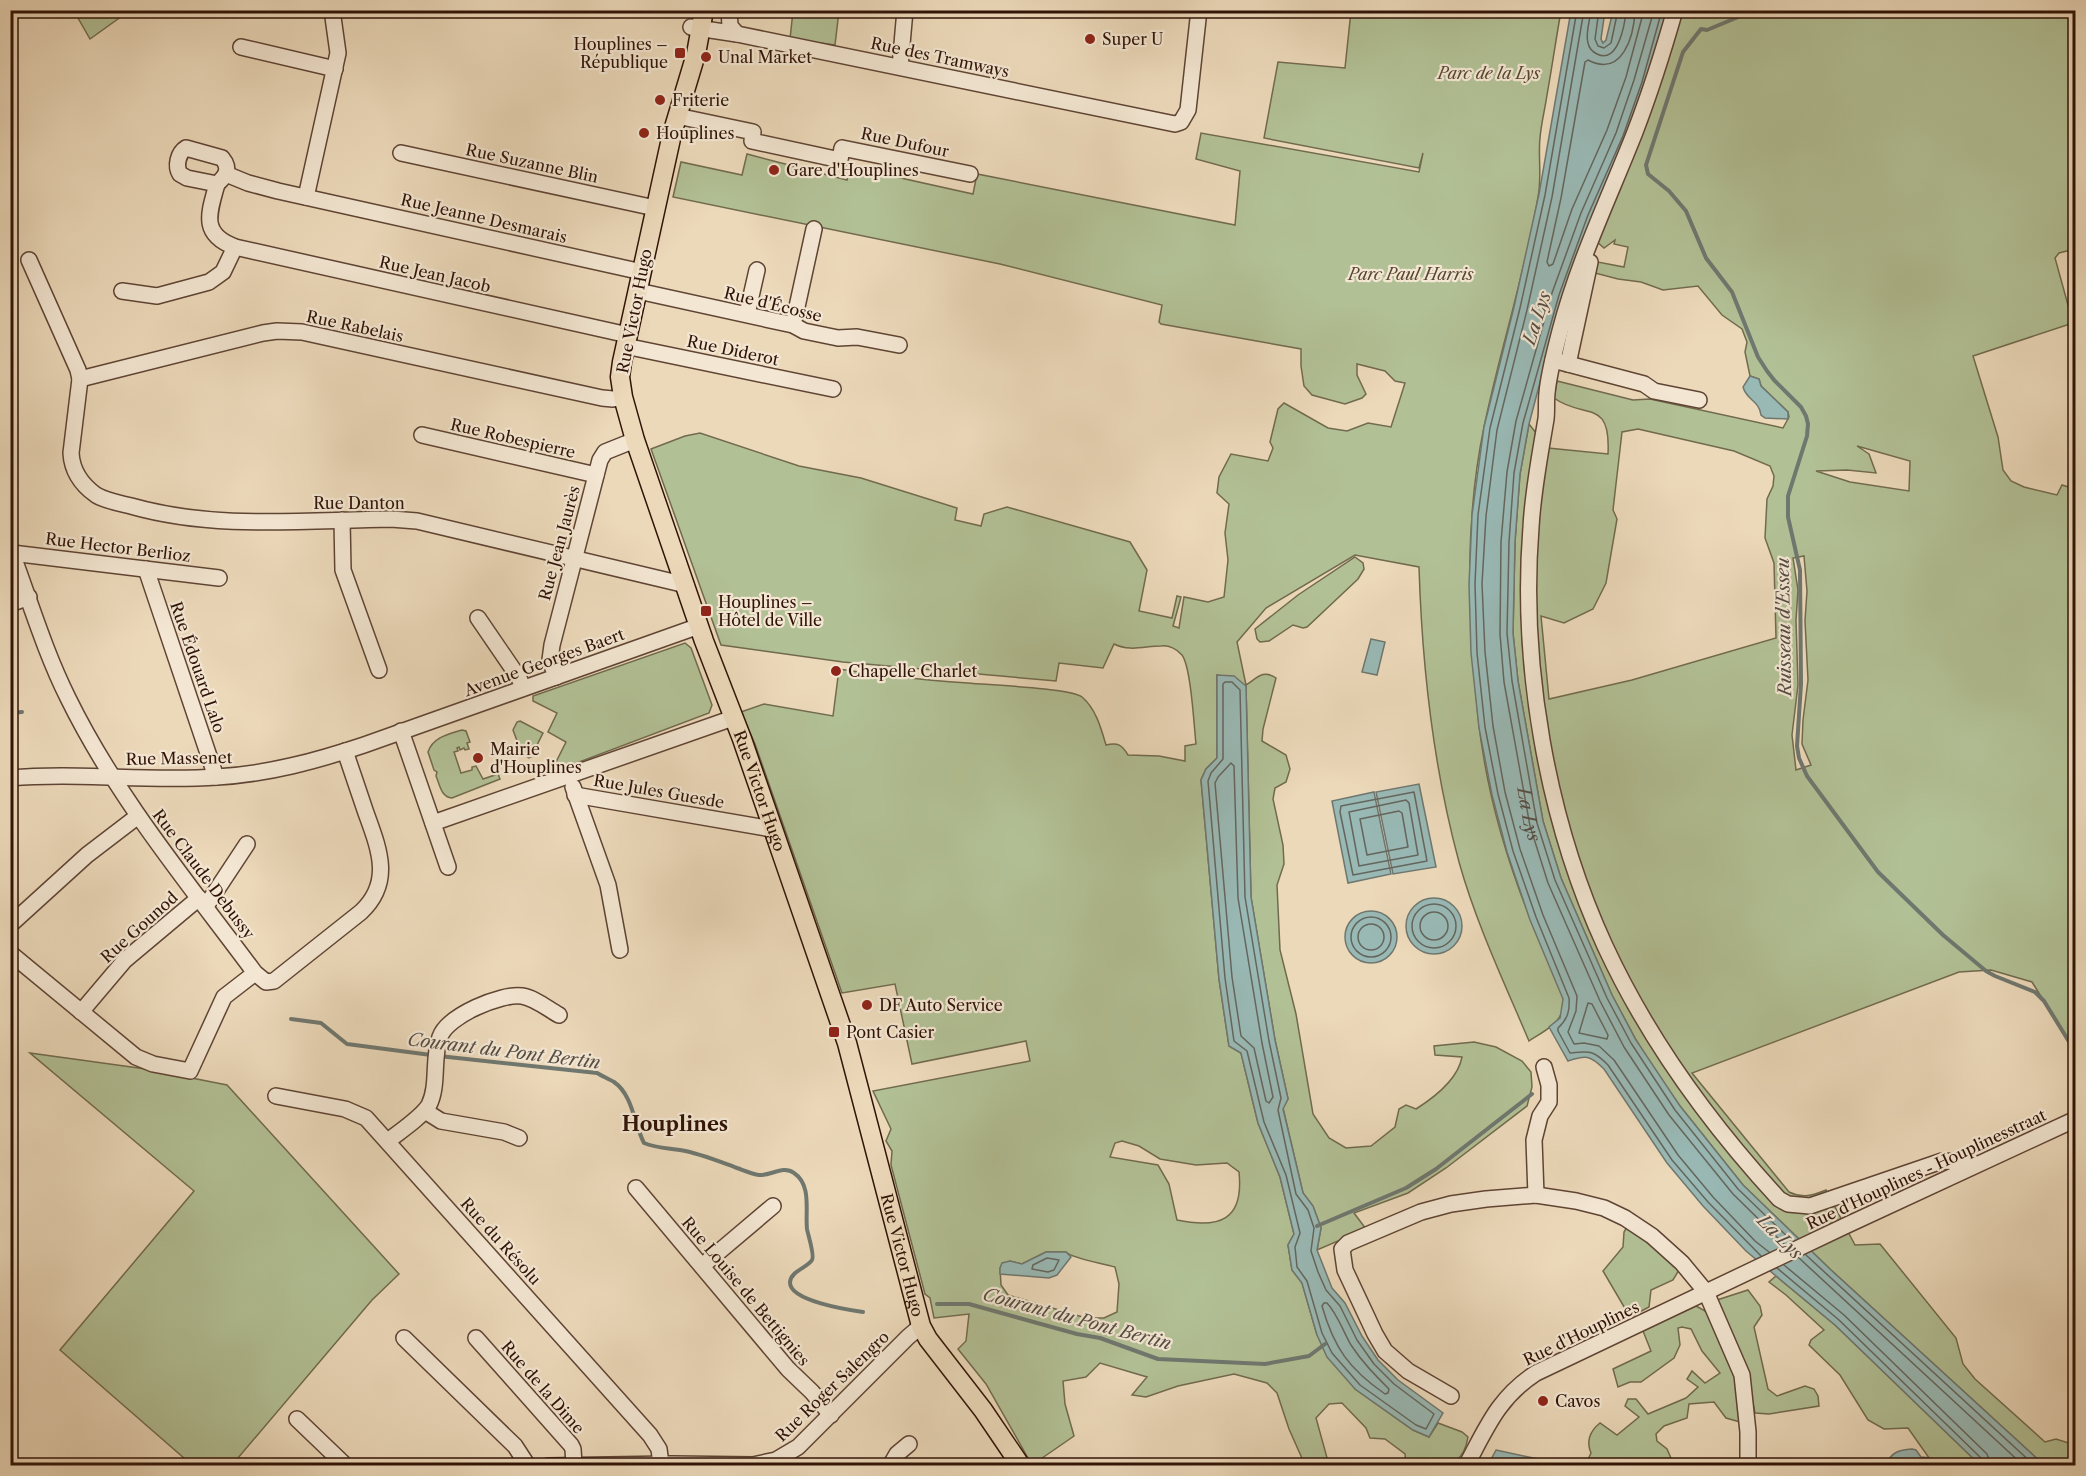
<svg xmlns="http://www.w3.org/2000/svg" width="2086" height="1476" font-family="'Libre Caslon Text',serif">
<style>
.green{fill:#b2c095;stroke:#716a4e;stroke-width:1.5;fill-rule:evenodd}
.water{fill:#99b9b5;stroke:#6f776f;stroke-width:1.5}
.lines{fill:none;stroke-linecap:round;stroke-linejoin:round}
.shore{stroke:#64665e;stroke-width:1.5}
.stream{stroke:#6f776f;stroke-width:4}
.minor-casing{stroke:#5f4434;stroke-width:18}
.major-casing{stroke:#301307;stroke-width:21}
.minor{stroke:#f3e6d2;stroke-width:15}
.major{stroke:#ecd9ba;stroke-width:18}
.poi-dot{fill:#8f2418;stroke:#f3e6d2;stroke-width:2}
.labels{text-anchor:middle;stroke-width:4.5;stroke-linejoin:round;paint-order:stroke}
.poi-label{font-size:16px;fill:#301307;stroke:#f3e6d2;text-anchor:start}
.street-label{font-size:16px;fill:#301307;stroke:#f3e6d2}
.park-label{font-size:16px;font-style:italic;fill:#574732;stroke:#f3e6d2}
.water-label{font-size:18px;font-style:italic;fill:#554d44;stroke:#f3e6d2}
.quarter-label{font-size:20px;font-weight:bold;fill:#301307;stroke:#f3e6d2}
</style>
<rect width="100%" height="100%" fill="#ecd9ba"/>
<filter id="stains"><feTurbulence type="fractalNoise" baseFrequency=".00333" numOctaves="4"/><feColorMatrix values="0 0 0 0 .2 0 0 0 0 .09 0 0 0 0 .02 0 0 0 .5 -.17"/></filter>
<radialGradient id="worn" r=".72"><stop offset=".6" stop-color="#630" stop-opacity="0"/><stop offset="1" stop-color="#630" stop-opacity=".3"/></radialGradient>
<g class="green">
<path d="M74 11H129L90 39Z"/>
<path d="M793 11H839L835 45 790 39Z"/>
<path d="M1351 11H1561C1556 39 1552 67 1547 95 1545 109 1541 124 1540 138 1538 156 1542 178 1538 197 1525 274 1500 350 1484 427 1464 523 1468 620 1478 716 1486 795 1511 876 1543 949 1550 966 1567 990 1563 1009 1560 1024 1541 1033 1529 1041 1504 982 1476 923 1459 862 1433 766 1422 666 1419 567L1355 555 1266 608 1237 642 1246 685C1257 678 1263 669 1276 678L1263 729 1262 741 1286 755 1290 769 1286 782 1275 788 1273 799 1283 845 1284 864 1277 885 1280 950 1296 1014 1313 1114 1329 1138 1346 1148 1371 1146 1395 1127 1399 1109 1406 1105 1416 1109C1435 1097 1458 1079 1462 1057L1435 1055 1434 1046 1474 1042 1496 1047 1522 1061 1531 1072 1532 1087 1527 1106 1446 1168 1408 1193 1354 1213 1366 1229 1317 1250 1321 1228 1313 1206 1303 1193 1283 1108 1288 1099 1275 1040 1251 897 1246 686 1217 675V758L1206 769 1201 780 1219 979 1229 1046 1241 1053 1258 1123 1280 1177 1294 1234 1288 1245 1292 1270 1302 1283 1317 1335 1355 1389 1413 1430 1429 1437 1438 1423 1462 1432 1468 1437C1464 1461 1453 1465 1431 1465 1422 1465 1414 1466 1406 1464L1405 1454 1385 1439 1370 1438 1366 1428 1342 1403 1329 1404 1316 1418 1329 1465H1305L1289 1429 1277 1393 1267 1383 1234 1374 1178 1386 1146 1397 1132 1395 1147 1377 1100 1363 1086 1377 1063 1381 1065 1404 1074 1436 1032 1465 986 1384 958 1349 966 1341 969 1314 934 1318 930 1298 925 1294 891 1165 892 1151 886 1141 891 1129 873 1091 1030 1061 1026 1041 912 1064 895 984 842 993 755 744 741 712 764 704 833 716 839 669C882 676 925 680 968 683 987 685 1071 688 1082 697 1096 709 1101 728 1106 745 1118 742 1122 745 1128 755L1159 756 1185 761V746L1196 744C1194 726 1191 667 1182 655 1177 649 1169 645 1161 646 1145 646 1130 652 1114 644L1103 668 1059 663 1056 681 843 662 721 645 651 449 685 436 700 433 799 466 861 478 957 508 955 520 981 526 984 514 1007 507 1130 542 1147 570 1139 611 1172 618 1177 596 1181 597 1173 626 1179 628 1184 597 1208 602 1224 597 1228 560 1225 533 1229 504 1217 493 1219 477 1231 454 1268 461 1273 448 1270 442 1278 409 1284 403 1328 428 1347 431 1368 423 1391 427 1405 383 1395 381 1385 371 1357 364V375L1366 394 1362 398 1345 404 1312 395 1304 386 1301 366V349L1161 324 1159 322 1162 305 1000 264 673 197 681 162 742 175 747 154 847 180 851 167 973 194 977 174 1235 225 1240 171 1196 159 1201 133 1419 172 1423 153 1419 168 1264 138 1278 62 1345 68ZM1122 1141 1139 1146 1160 1159 1196 1165 1227 1163 1239 1172C1244 1220 1220 1229 1177 1220L1169 1184 1158 1165 1110 1157 1115 1143ZM1046 1252H1066C1073 1259 1102 1263 1115 1267L1119 1284 1117 1312 1104 1318H1086L1008 1295 1001 1285 1000 1268 1010 1261 1022 1264Z"/>
<path d="M1668 11H2075V22L2073 23 2076 38 2075 249 2059 253 2055 258 2073 323 1973 356 1998 437 2003 470 2011 481 2024 487 2057 495 2062 485 2075 489V1051L2032 982 1991 970 1959 972 1692 1073 1789 1192C1803 1199 1813 1195 1826 1190L1855 1245 1880 1244 1956 1338 1963 1364 1975 1379 2045 1442 2056 1439 2075 1445V1465H2044L1831 1270 1743 1185 1680 1106 1657 1074 1636 1040 1612 995 1561 878 1543 821 1518 681 1513 633 1515 542 1520 474 1529 424 1548 448 1608 454C1611 397 1584 420 1554 398L1557 381 1633 400 1650 399 1783 428 1789 417 1788 412 1761 386 1759 379 1750 376 1745 352 1747 342 1742 329 1722 315 1698 286 1663 290 1641 282 1618 279 1595 273 1598 262 1624 267 1628 247 1614 244 1615 240 1604 248 1595 240ZM1638 429 1734 451 1770 466 1774 476 1773 486 1767 499 1765 538 1774 563 1776 638 1632 680 1549 699 1541 616 1564 623 1593 609 1606 583 1617 519 1613 510 1622 432ZM1857 446 1910 461 1909 491 1850 482 1816 471 1847 470 1876 473 1869 454ZM1804 556 1807 591 1805 621 1808 680 1803 720 1802 744 1811 765 1796 770 1792 735 1798 685 1796 620 1798 590 1793 558Z"/>
<path d="M1355 557 1363 563 1364 569 1358 579 1307 627 1303 628 1293 625 1269 641 1260 642 1257 639 1255 629 1298 595Z"/>
<path d="M685 643 691 648 712 705 709 713 558 770 553 768 566 742 548 732 557 713 533 701V696Z"/>
<path d="M520 721 543 733 531 757 529 758 522 754 513 730 517 722Z"/>
<path d="M462 730 466 731 470 742 467 743 469 749 465 750 464 748 460 750 459 747 457 748 458 751 454 752 461 773 472 770V767L476 766 483 779 498 774 500 779 452 798C441 797 440 785 436 776L437 772 434 770 428 752C433 737 449 734 462 730Z"/>
<path d="M30 1053 146 1069 227 1085 399 1274 372 1300 232 1465H192L60 1350 194 1191Z"/>
<path d="M1627 1227 1641 1236 1679 1270 1673 1280 1651 1290 1649 1307 1630 1317 1603 1271 1623 1247 1624 1232Z"/>
<path d="M1776 1276 1835 1325 1980 1465H1934L1908 1428 1884 1429 1868 1420 1840 1375 1809 1345 1811 1340 1824 1330 1786 1295 1769 1282Z"/>
<path d="M1748 1290 1760 1306 1762 1315 1754 1327 1768 1389 1777 1396 1805 1386 1814 1389 1818 1396 1819 1406 1769 1414 1755 1413 1746 1368 1717 1300Z"/>
<path d="M1696 1306 1707 1312 1736 1377 1740 1422 1726 1418 1714 1402 1689 1404 1687 1418 1664 1426 1656 1434 1657 1441 1667 1449 1674 1465 1585 1466 1591 1453C1586 1441 1590 1431 1600 1423L1617 1435 1639 1417 1625 1406 1628 1399H1636L1648 1414 1686 1398 1698 1387 1687 1379 1692 1371 1705 1383 1720 1373 1702 1351 1691 1329 1682 1327 1678 1328 1680 1345 1674 1358 1641 1382H1630L1618 1387 1613 1369 1651 1351 1643 1331Z"/>
</g>
<g class="water">
<path d="M1571 11H1605L1601 39 1603 43 1606 40 1613 11H1668L1647 84 1543 371 1529 424 1520 474 1515 542 1513 633 1518 681 1543 821 1561 878 1612 995 1636 1040 1680 1106 1743 1185 1831 1270 2044 1465H1980L1835 1325 1746 1251 1703 1206 1667 1163 1604 1069C1590 1055 1586 1055 1568 1061L1549 1027 1560 1018 1563 999 1530 920 1507 852 1492 795 1479 728 1471 653 1469 585 1472 515 1484 427 1514 307 1539 194Z"/>
<path d="M1750 376 1759 379 1761 386 1788 412V419L1765 418 1761 415C1759 400 1747 401 1743 387Z"/>
<path d="M1371 639 1385 642 1377 675 1362 672Z"/>
<path d="M1217 675 1234 676 1246 686 1251 897 1275 1040 1288 1099 1283 1109 1303 1193 1313 1206 1321 1228 1317 1250 1332 1288 1345 1303 1362 1336 1378 1360 1398 1380 1443 1413 1429 1437 1413 1430 1355 1389 1327 1357 1317 1335 1302 1283 1292 1270 1288 1245 1294 1234 1280 1177 1258 1123 1241 1053 1229 1046 1219 979 1201 780 1206 769 1217 758Z"/>
<path d="M1419 784 1436 867 1393 874 1376 792Z"/>
<path d="M1374 792 1391 874 1348 883 1332 801Z"/>
<circle cx="1434" cy="926" r="28"/>
<circle cx="1371" cy="937" r="26"/>
<path d="M1046 1252H1066L1071 1257 1057 1275 1049 1278 1000 1274V1268L1002 1263 1010 1261 1022 1264Z"/>
<path d="M1912 1449 1916 1450 1921 1457 1931 1458 1934 1465H1886C1891 1452 1899 1450 1912 1449Z"/>
<path d="M1496 1450 1566 1465H1488Z"/>
</g>
<g class="lines">
<g class="shore">
<path d="M1577 10 1545 195 1520 308 1490 428 1478 515 1475 584 1477 653 1485 727 1498 794 1513 851 1536 917 1569 998C1570 1010 1568 1019 1558 1028V1031L1570 1053C1590 1051 1593 1050 1608 1065L1672 1160 1708 1202 1761 1256"/>
<path d="M1584 10 1552 197 1527 310 1497 430 1486 516 1482 584 1485 652 1493 726 1505 792 1520 849 1543 915 1577 996 1576 1011 1568 1032 1574 1044 1584 1043 1599 1046 1614 1060 1678 1155 1713 1197 1755 1241 1769 1252"/>
<path d="M1591 10C1590 20 1585 34 1588 43 1589 48 1593 52 1597 54 1618 65 1625 24 1626 10"/>
<path d="M1599 10 1595 39 1598 46 1604 48 1611 43 1618 10"/>
<path d="M1635 10C1634 37 1622 78 1588 60L1585 62 1561 198 1547 262 1549 266 1553 264 1572 209 1607 130 1626 77 1644 10"/>
<path id="s1" d="M1654 10 1634 80 1616 133 1581 213 1552 293 1516 421 1507 472 1501 542 1500 634 1504 682 1530 826 1548 883 1600 1001 1624 1047 1669 1115 1733 1194 1785 1245"/>
<path d="M1662 10 1642 82 1623 136 1588 215 1559 295 1523 423 1514 473 1509 542 1507 633 1512 681 1537 823 1555 880 1607 998 1631 1043 1675 1110 1738 1189 1792 1241"/>
<path d="M1225 682H1232L1240 690 1245 897 1269 1041 1281 1098 1278 1110 1296 1194 1308 1210 1314 1228 1311 1251 1318 1272 1326 1290 1340 1306 1357 1340 1374 1364 1394 1384 1434 1414 1426 1429 1416 1425 1360 1385 1332 1353 1322 1333 1307 1281 1297 1267 1295 1247 1300 1233 1286 1175 1264 1122 1247 1051 1234 1041 1225 978 1208 781 1211 773 1223 759V684Z"/>
<path d="M1231 763 1234 766 1238 898 1262 1043 1273 1097 1269 1103 1266 1101 1254 1048 1241 1036 1232 977 1215 783 1218 777Z"/>
<path d="M1414 792 1427 861 1353 875 1340 812 1341 806Z"/>
<path d="M1406 800 1409 803 1418 855 1359 866 1349 812Z"/>
<path d="M1399 811 1402 813 1408 847 1367 855 1360 819Z"/>
<circle cx="1434" cy="926" r="22"/>
<circle cx="1434" cy="926" r="14"/>
<circle cx="1371" cy="937" r="20"/>
<circle cx="1371" cy="937" r="13"/>
<path d="M1588 1003 1592 1004 1608 1035 1607 1039 1579 1033Z"/>
<path d="M1806 1255 2035 1466"/>
<path d="M1047 1258 1059 1260 1054 1270 1048 1272 1032 1269 1033 1265Z"/>
<path d="M1799 1258 2024 1466"/>
<path d="M1784 1265 1844 1315 1987 1454 1991 1466"/>
<path d="M1777 1268 1839 1320 1982 1459 1984 1466"/>
<path d="M1324 1303H1327C1338 1315 1343 1331 1351 1345 1362 1362 1375 1375 1389 1389L1388 1393 1385 1394C1349 1369 1334 1348 1322 1306Z"/>
</g>
<g class="stream">
<path d="M1755 10 1707 30 1701 29 1683 52 1646 165 1648 174 1669 191 1686 211 1706 258 1732 292 1758 357 1767 371 1774 380 1801 407 1806 416 1808 424 1807 436 1788 496V517L1800 570 1801 684 1797 746 1799 758 1807 776 1878 872 1943 935 1986 971 1995 976 2035 992 2044 1001 2076 1053"/>
<path d="M10 713 22 712"/>
<path d="M291 1019 321 1023 347 1044 431 1055"/>
<path d="M439 1056 597 1073C602 1076 609 1079 614 1082 633 1095 634 1124 644 1143 656 1148 667 1148 680 1150 699 1153 718 1161 737 1168 743 1170 752 1174 759 1175 771 1176 783 1165 794 1173 812 1185 805 1211 807 1229 808 1235 815 1256 812 1260 807 1268 791 1271 790 1282 789 1301 849 1310 863 1312"/>
<path d="M1317 1226 1406 1188 1436 1169 1532 1094"/>
<path d="M937 1304H969L1077 1334 1100 1338 1158 1359 1265 1364 1309 1356 1325 1344"/>
</g>
<g class="minor-casing">
<g id="minor">
<path d="M729 10 730 26 737 34"/>
<path d="M1675 10C1663 52 1650 93 1635 132 1609 198 1578 262 1560 331 1555 351 1549 372 1547 393 1546 402 1547 410 1546 419 1540 455 1533 490 1531 527 1520 665 1547 820 1605 946 1648 1039 1710 1124 1779 1199L1788 1204 1810 1206 1942 1161 1961 1162 1970 1167"/>
<path d="M691 27 737 34 1175 124 1181 122 1188 110 1199 10"/>
<path d="M241 47 335 69"/>
<path d="M900 67 905 10"/>
<path d="M677 116 753 132 752 141 840 160 842 148 970 174"/>
<path d="M186 148 222 158C231 169 226 176 217 184L187 178 180 174C175 166 178 153 186 148Z"/>
<path d="M401 153 655 208"/>
<path d="M226 174 248 183 278 191 642 272"/>
<path d="M217 184C209 213 200 234 235 247L628 335"/>
<path d="M306 197 338 53 332 10"/>
<path d="M29 260 78 370 80 379 71 453C72 471 82 485 96 495 106 501 119 503 131 506 215 530 304 520 391 519L417 521 686 585"/>
<path d="M122 291 157 296 209 282 223 272 235 247"/>
<path d="M638 291 793 325 804 331 838 338 857 337 899 345"/>
<path d="M747 314 757 270"/>
<path d="M793 325 814 229"/>
<path d="M625 346 833 389"/>
<path d="M1553 360 1644 384 1654 391 1699 400"/>
<path d="M1568 364 1590 262"/>
<path d="M80 379 263 333 277 331 302 332 602 398 613 399 623 397"/>
<path d="M422 435 596 475"/>
<path d="M342 520 343 570 379 670"/>
<path d="M10 548C29 598 44 650 68 698 117 798 189 884 255 973L266 982 274 981 361 912C393 882 379 849 366 813 359 792 352 772 345 751"/>
<path d="M12 553 219 578"/>
<path d="M146 569 216 777"/>
<path d="M10 604 29 597"/>
<path d="M478 618 519 678 523 688"/>
<path d="M556 677 550 660 552 645 600 460 605 452 635 440"/>
<path d="M401 731 448 867"/>
<path d="M10 778C79 772 148 782 217 777 268 774 316 761 364 745L699 626"/>
<path d="M573 787 608 885 620 950"/>
<path d="M575 795 772 829"/>
<path d="M433 823 733 718"/>
<path d="M206 906 247 844"/>
<path d="M10 925 87 855 138 816"/>
<path d="M10 953 136 1057 153 1064 190 1071 224 997 255 973"/>
<path d="M81 1012 125 960 199 898"/>
<path d="M276 1096 345 1109 366 1118 650 1435 659 1449 661 1464"/>
<path d="M425 1111 441 1121 504 1132 519 1138"/>
<path d="M388 1141C399 1132 422 1117 429 1105 439 1085 432 1058 440 1037 447 1016 501 993 522 996 535 998 548 1009 559 1015"/>
<path d="M636 1188 788 1369 812 1392 831 1415"/>
<path d="M1536 1195 1534 1140 1540 1116 1549 1102V1085L1544 1067"/>
<path d="M702 1266 773 1206"/>
<path d="M404 1338 515 1446 528 1466"/>
<path d="M476 1338 571 1445 573 1449 574 1465"/>
<path d="M1451 1396 1408 1371 1385 1351 1375 1334 1345 1270 1342 1249 1348 1243 1421 1212 1451 1204 1486 1199 1536 1195 1576 1201 1604 1208 1625 1218 1652 1236 1682 1263 1706 1292 1742 1375 1748 1432V1466"/>
<path d="M297 1419 346 1466"/>
<path d="M548 1466 671 1464 753 1465 776 1460 798 1447 908 1337 921 1326"/>
<path d="M890 1466 897 1454 909 1444"/>
<path d="M1466 1466C1487 1427 1498 1398 1536 1373L1845 1226 2076 1119"/>
</g>
</g>
<g class="major-casing">
<g id="major">
<path id="s2" d="M704 10 696 54 672 134 622 362 620 377 623 397 635 440 704 641 742 739 847 1043 921 1326 928 1339 983 1410 1021 1466"/>
</g>
</g>
<use href="#minor" class="minor"/>
<use href="#major" class="major"/>
</g>
<g class="poi-dot">
<circle cx="1090" cy="39" r="6"/>
<rect x="674" y="47" width="12" height="12" rx="3"/>
<circle cx="706" cy="57" r="6"/>
<circle cx="660" cy="100" r="6"/>
<circle cx="644" cy="133" r="6"/>
<circle cx="774" cy="170" r="6"/>
<rect x="700" y="605" width="12" height="12" rx="3"/>
<circle cx="836" cy="671" r="6"/>
<circle cx="478" cy="758" r="6"/>
<circle cx="867" cy="1005" r="6"/>
<rect x="828" y="1026" width="12" height="12" rx="3"/>
<circle cx="1543" cy="1401" r="6"/>
</g>
<g class="labels">
<g class="poi-label">
<text x="1102" y="45">Super U</text>
<text x="668" y="50" text-anchor="end">Houplines –<tspan x="668" dy="18">République</tspan></text>
<text x="718" y="63">Unal Market</text>
<text x="672" y="106">Friterie</text>
<text x="656" y="139">Houplines</text>
<text x="786" y="176">Gare d'Houplines</text>
<text x="718" y="608">Houplines –<tspan x="718" dy="18">Hôtel de Ville</tspan></text>
<text x="848" y="677">Chapelle Charlet</text>
<text x="490" y="755">Mairie<tspan x="490" dy="18">d'Houplines</tspan></text>
<text x="879" y="1011">DF Auto Service</text>
<text x="846" y="1038">Pont Casier</text>
<text x="1555" y="1407">Cavos</text>
</g>
<g class="street-label">
<text transform="translate(940 57) rotate(12)" y="6">Rue des Tramways</text>
<text transform="translate(905 142) rotate(12)" y="6">Rue Dufour</text>
<text transform="translate(532 163) rotate(12)" y="6">Rue Suzanne Blin</text>
<text transform="translate(484 218) rotate(13)" y="6">Rue Jeanne Desmarais</text>
<text transform="translate(435 274) rotate(13)" y="6">Rue Jean Jacob</text>
<text transform="translate(773 304) rotate(14)" y="6">Rue d'Écosse</text>
<text transform="translate(634 311) rotate(-79)" y="6">Rue Victor Hugo</text>
<text transform="translate(355 326) rotate(12)" y="6">Rue Rabelais</text>
<text transform="translate(733 350) rotate(12)" y="6">Rue Diderot</text>
<text transform="translate(513 438) rotate(13)" y="6">Rue Robespierre</text>
<text x="359" y="509">Rue Danton</text>
<text transform="translate(559 543) rotate(-75)" y="6">Rue Jean Jaurès</text>
<text transform="translate(118 547) rotate(7)" y="6">Rue Hector Berlioz</text>
<text transform="translate(544 662) rotate(-20)" y="6">Avenue Georges Baert</text>
<text transform="translate(198 667) rotate(71)" y="6">Rue Édouard Lalo</text>
<text transform="translate(179 758) rotate(-1)" y="6">Rue Massenet</text>
<text transform="translate(659 791) rotate(10)" y="6">Rue Jules Guesde</text>
<text dy="6" stroke="none"><textPath href="#s2" startOffset="814">Rue Victor Hugo</textPath></text>
<text transform="translate(204 874) rotate(53)" y="6">Rue Claude Debussy</text>
<text transform="translate(139 927) rotate(-42)" y="6">Rue Gounod</text>
<text transform="translate(1926 1169) rotate(-25)" y="6">Rue d'Houplines - Houplinesstraat</text>
<text transform="translate(501 1241) rotate(48)" y="6">Rue du Résolu</text>
<text dy="6" stroke="none"><textPath href="#s2" startOffset="1300">Rue Victor Hugo</textPath></text>
<text transform="translate(746 1291) rotate(50)" y="6">Rue Louise de Bettignies</text>
<text transform="translate(1581 1333) rotate(-26)" y="6">Rue d'Houplines</text>
<text transform="translate(832 1386) rotate(-44)" y="6">Rue Roger Salengro</text>
<text transform="translate(543 1387) rotate(49)" y="6">Rue de la Dime</text>
</g>
<g class="park-label">
<text x="1489" y="79">Parc de la Lys</text>
<text x="1411" y="280">Parc Paul Harris</text>
</g>
<g class="water-label">
<text transform="translate(1537 318) rotate(-72)" y="6">La Lys</text>
<text transform="translate(1784 627) rotate(-91)" y="6">Ruisseau d'Esseu</text>
<text dy="6" stroke="none"><textPath href="#s1" startOffset="831">La Lys</textPath></text>
<text transform="translate(504 1051) rotate(7)" y="6">Courant du Pont Bertin</text>
<text transform="translate(1780 1237) rotate(45)" y="6">La Lys</text>
<text transform="translate(1077 1319) rotate(15)" y="6">Courant du Pont Bertin</text>
</g>
<g class="quarter-label">
<text x="675" y="1131">Houplines</text>
</g>
</g>
<rect width="2086" height="1476" fill="none" stroke="#ecd9ba" stroke-width="36"/>
<rect x="12" y="12" width="2062" height="1452" fill="none" stroke="#301307" stroke-width="3"/>
<rect x="18" y="18" width="2050" height="1440" fill="none" stroke="#301307" stroke-width="1.5"/>
<rect width="100%" height="100%" filter="url(#stains)"/>
<rect width="100%" height="100%" fill="url(#worn)"/>
</svg>
